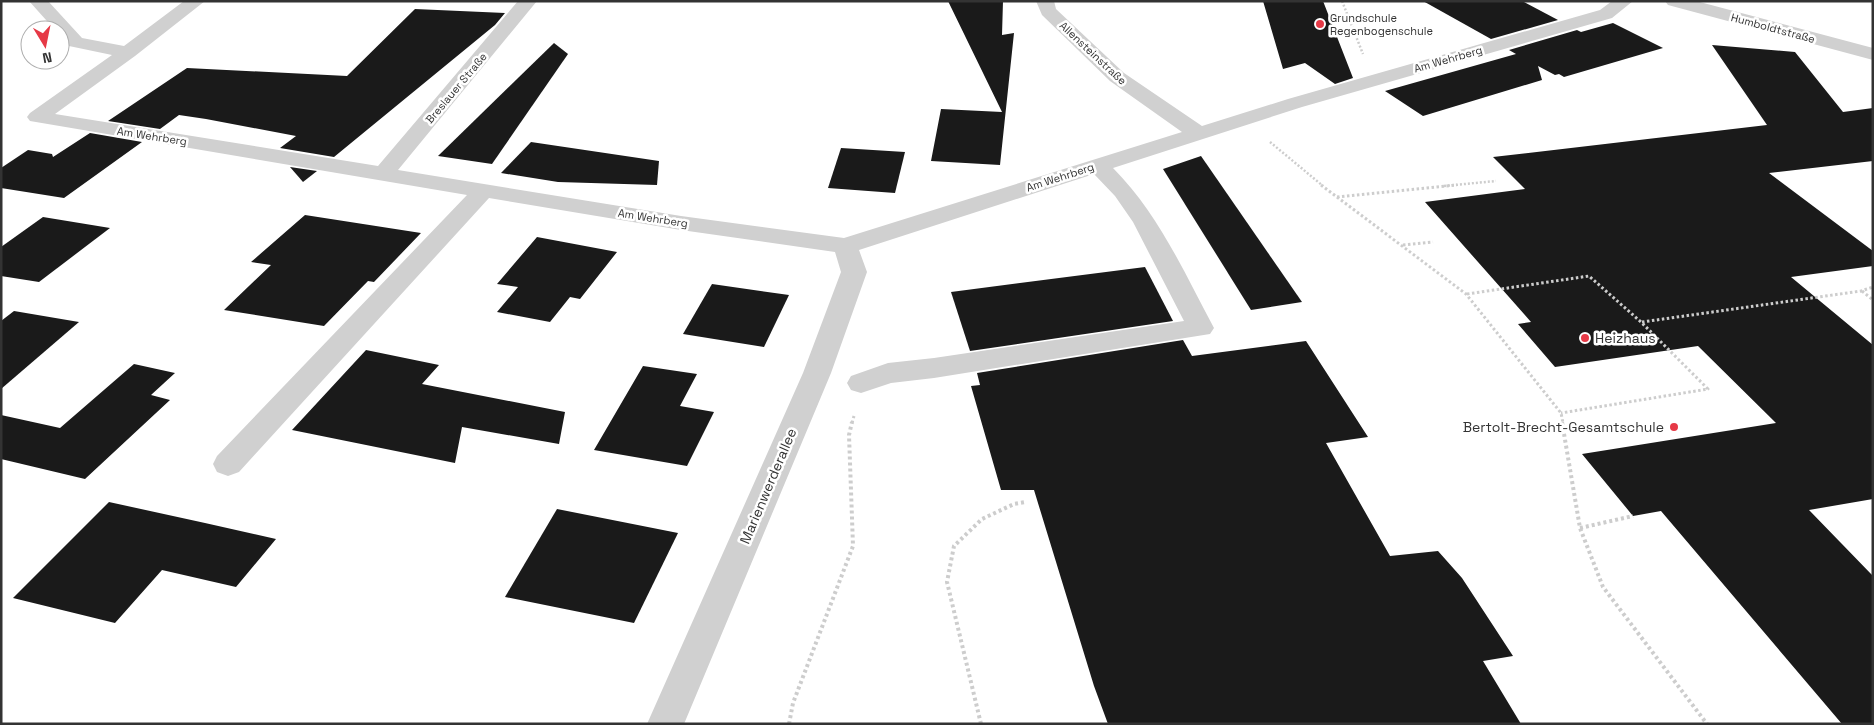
<svg xmlns="http://www.w3.org/2000/svg" width="1874" height="725" font-family="'Space Grotesk',sans-serif">
<style>
.building{fill:#1a1a1a}
.lines{fill:none;stroke-linecap:round;stroke-linejoin:round}
.path-far2{stroke:#cdcdcd;stroke-width:2.5;stroke-dasharray:2 2;stroke-linecap:butt}
.path-far1{stroke:#cdcdcd;stroke-width:3;stroke-dasharray:2.5 2.5;stroke-linecap:butt}
.path{stroke:#cdcdcd;stroke-width:4;stroke-dasharray:3 3;stroke-linecap:butt}
.minor{fill:#d0d0d0;fill-rule:evenodd}
.poi-dot{fill:#e63946;stroke:#fff;stroke-width:2}
.labels{text-anchor:middle;stroke-width:5;stroke-linejoin:round;paint-order:stroke}
.far-poi-label{font-size:11px;fill:#333;stroke:#fff;text-anchor:start}
.far-street-label{font-size:11px;fill:#333;stroke:#fff}
.poi-label{font-size:14px;fill:#333;stroke:#fff;text-anchor:start}
.street-label{font-size:14px;fill:#333;stroke:#fff}
</style>
<rect width="100%" height="100%" fill="#fff"/>
<g class="building">
<path d="M948 1H1003L1002 35 1014 33 1000 165 931 161 941 109 1002 112Z"/>
<path d="M1263 1H1323L1353 78 1335 84 1305 63 1283 69Z"/>
<path d="M1423 1H1522L1558 20 1491 39Z"/>
<path d="M415 9 505 13 495 25 334 157 280 148 296 136 206 119 179 115 160 129 108 121 187 68 347 76Z"/>
<path d="M1613 23 1663 48 1564 77 1559 74 1555 75 1538 66 1542 80 1423 116 1385 91 1516 54 1509 50 1577 30 1581 32Z"/>
<path d="M554 43 568 54 492 164 438 156Z"/>
<path d="M1712 45 1795 52 1843 112 1873 108V161L1769 173 1873 251V266L1791 277 1873 345V499L1809 510 1873 576V724H1842L1661 511 1633 516 1582 454 1776 423 1698 346 1555 367 1518 324 1531 322 1425 202 1525 189 1493 157 1767 125Z"/>
<path d="M90 133 142 142 64 198 1 188V168L28 150 52 154 53 157Z"/>
<path d="M531 142 659 161 657 185 558 182 501 173Z"/>
<path d="M841 148 905 152 895 193 828 188Z"/>
<path d="M1201 156 1302 302 1251 310 1163 169Z"/>
<path d="M290 167 317 171 303 182Z"/>
<path d="M305 215 421 233 374 282 368 281 324 326 224 310 271 265 251 262Z"/>
<path d="M43 217 110 228 39 282 1 276V247Z"/>
<path d="M537 237 617 252 580 299 570 297 550 322 497 312 518 287 497 284Z"/>
<path d="M1145 267 1173 321 970 351 951 292Z"/>
<path d="M712 284 789 295 764 347 683 334Z"/>
<path d="M14 311 79 322 1 389V321Z"/>
<path d="M1183 340 1192 356 1306 341 1368 437 1326 443 1390 556 1438 551 1462 578 1513 656 1483 661 1521 724H1108L1094 686 1034 490H1001L971 386 980 385 977 373Z"/>
<path d="M366 350 439 365 422 384 565 412 559 444 462 427 455 463 292 430Z"/>
<path d="M134 364 175 373 151 395 170 400 85 479 1 459V415L60 428Z"/>
<path d="M643 366 697 374 680 406 714 412 687 466 594 450Z"/>
<path d="M109 502 205 523 276 539 236 587 162 570 115 623 13 598Z"/>
<path d="M557 509 678 533 634 623 505 597Z"/>
</g>
<g class="lines">
<g class="path-far2">
<path d="M1342 1 1363 54"/>
<path d="M1270 142 1323 186"/>
<path d="M1444 186 1496 181"/>
</g>
<g class="path-far1">
<path d="M1321 185 1466 294 1561 413 1563 423"/>
<path d="M1337 197 1457 185"/>
<path d="M1403 245 1433 242"/>
<path d="M1862 291 1873 300"/>
<path d="M1467 294 1589 276 1641 322 1708 389 1561 413"/>
<path d="M1642 322 1861 291 1873 287"/>
<path d="M852 423 854 416"/>
</g>
<g class="path">
<path d="M1562 422 1580 528 1603 587 1707 724"/>
<path d="M1580 528 1633 516"/>
<path d="M789 724 793 703 853 546 849 435 852 422"/>
<path d="M981 724 947 582 954 546 982 519 1014 504 1026 502"/>
</g>
<g class="minor">
<path d="M29 1H48L82 38 124 46 184 1H205L135 56 55 114 378 166 518 1H537L398 170 681 216 844 238 1182 132 1110 81 1042 15 1036 1H1054L1056 9 1124 73 1202 126 1288 99 1600 10 1612 1H1633L1612 18 1302 107 1113 168C1158 213 1184 272 1214 328L1210 334 934 378 891 383 861 393 851 390 847 383 851 376 888 363 934 358 1184 321 1133 222 1115 196 1094 174 859 250 867 272 831 373 684 724H647L803 373 841 272 835 252 681 230 489 198 239 472 228 476 217 472 213 464 217 456 467 195 30 121 27 117 30 113 112 55 69 46 60 36V30H55Z"/>
<path d="M1665 1H1696L1873 48V60L1668 5Z"/>
</g>
</g>
<g class="poi-dot">
<circle cx="1320" cy="24" r="5"/>
<circle cx="1585" cy="338" r="5"/>
<circle cx="1674" cy="427" r="5"/>
</g>
<g class="labels">
<g class="far-poi-label">
<text x="1330" y="22">Grundschule<tspan x="1330" dy="13">Regenbogenschule</tspan></text>
</g>
<g class="far-street-label">
<text transform="translate(1773 28) rotate(15)" y="4">Humboldtstraße</text>
<text transform="translate(1093 53) rotate(43)" y="4">Allensteinstraße</text>
<text transform="translate(1448 59) rotate(-16)" y="4">Am Wehrberg</text>
<text transform="translate(456 88) rotate(-50)" y="4">Breslauer Straße</text>
<text transform="translate(152 136) rotate(9)" y="4">Am Wehrberg</text>
<text transform="translate(1060 177) rotate(-18)" y="4">Am Wehrberg</text>
<text transform="translate(653 218) rotate(9)" y="4">Am Wehrberg</text>
</g>
<g class="poi-label">
<text x="1595" y="343">Heizhaus</text>
<text x="1664" y="432" text-anchor="end">Bertolt-Brecht-Gesamtschule</text>
</g>
<g class="street-label">
<text transform="translate(768 486) rotate(-67)" y="5">Marienwerderallee</text>
</g>
</g>
<rect width="1874" height="725" fill="none" stroke="#333333" stroke-width="5"/>
<g transform="translate(45 45) rotate(170)"><circle r="24" fill="#ffffff" stroke="#adadad"/>
<path d="M0-4L9 19L0 12L-9 19Z" fill="#e63946"/>
<text y="-8" font-size="14" font-weight="bold" text-anchor="middle" fill="#333333">N</text>
</g>
</svg>
